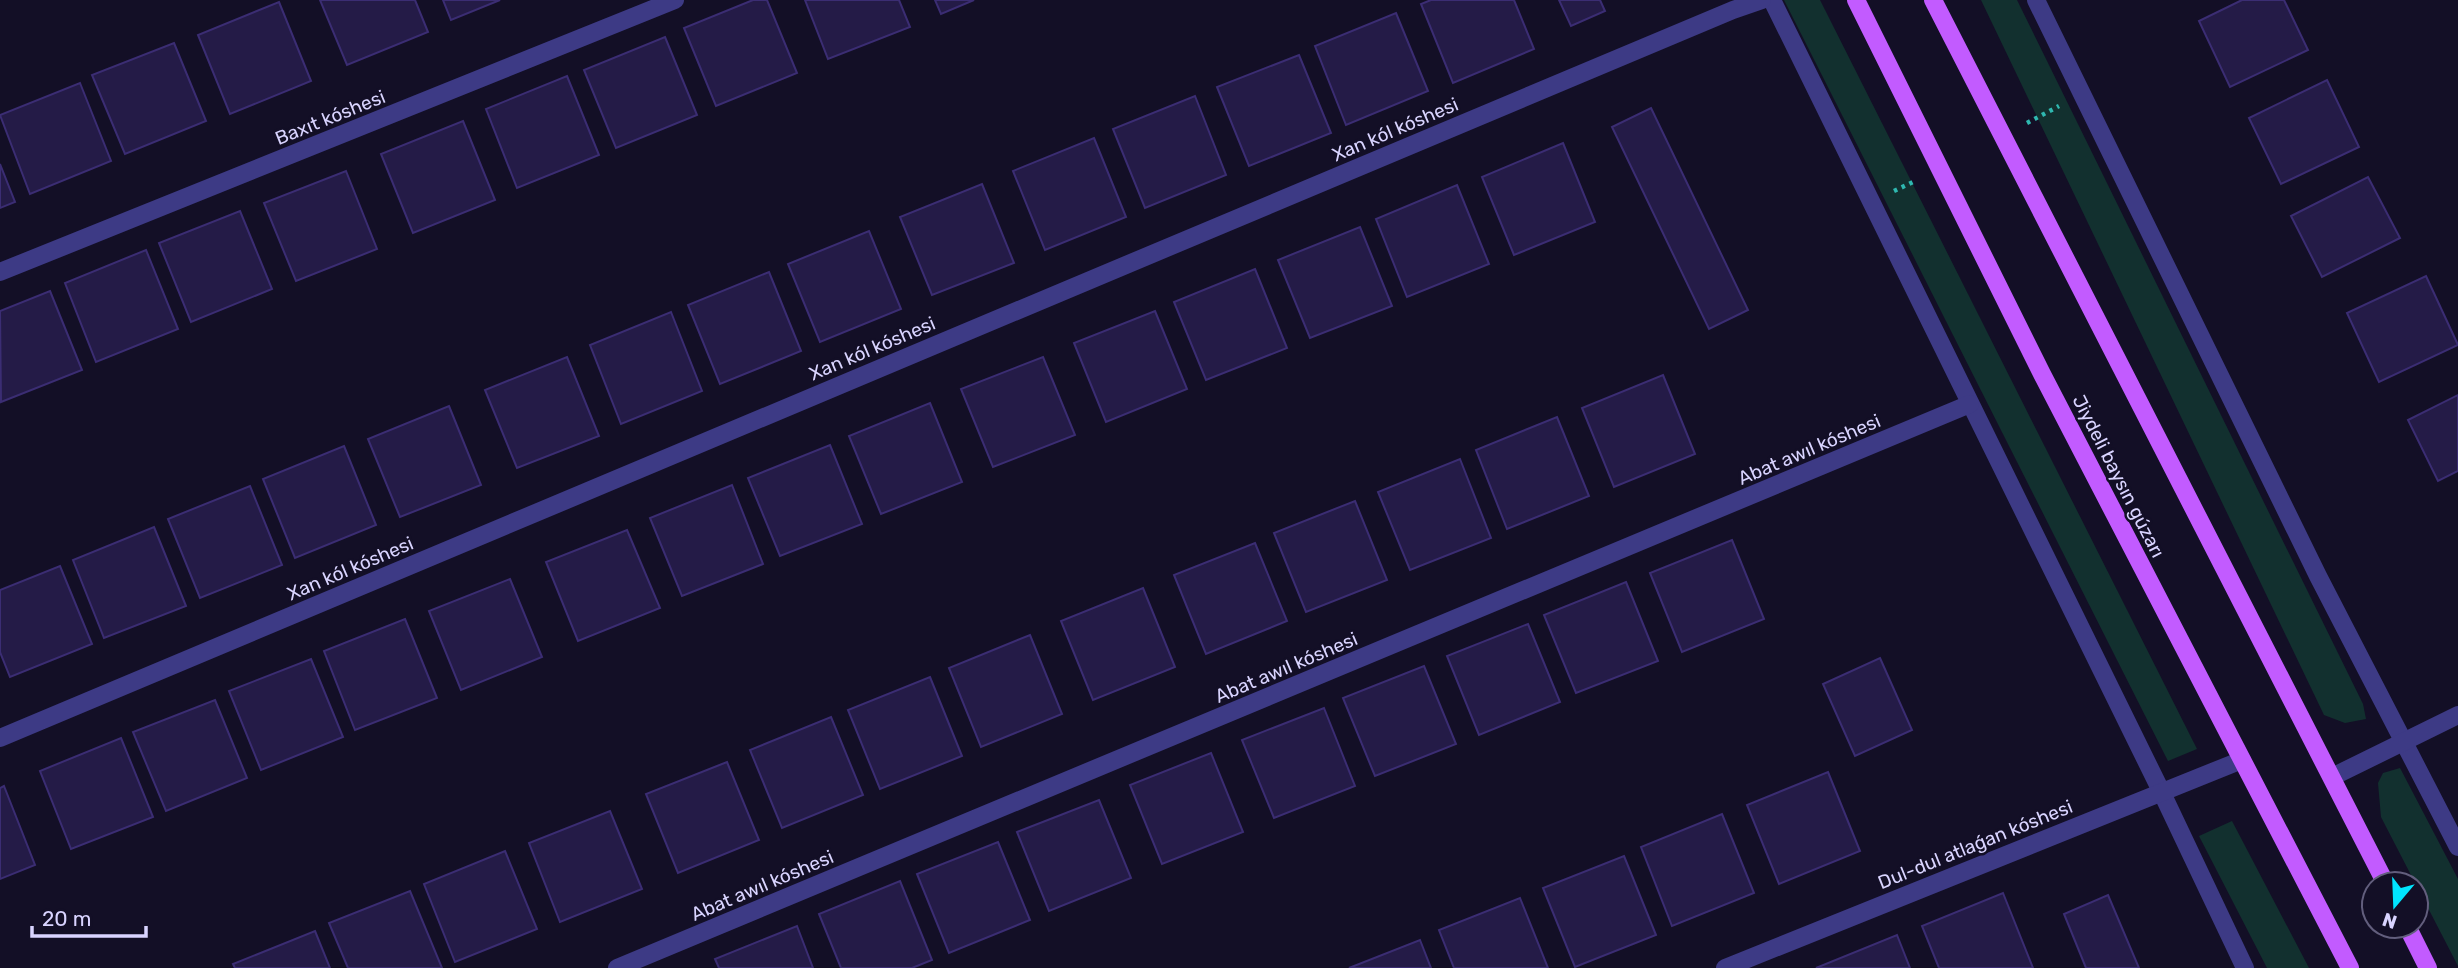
<svg xmlns="http://www.w3.org/2000/svg" width="2458" height="968" font-family="Rubik,sans-serif">
<style>
.green{fill:#12302f}
.building{fill:#241b47;stroke:#3b2d73;stroke-width:2}
.lines{fill:none;stroke-linecap:round;stroke-linejoin:round}
.path{stroke:#2fb8b0;stroke-width:4.5;stroke-dasharray:3.5 5;stroke-linecap:butt}
.minor{stroke:#3d3a85;stroke-width:18}
.major{stroke:#c25bff;stroke-width:18}
.labels{text-anchor:middle;stroke-width:5;stroke-linejoin:round;paint-order:stroke}
.street-label{font-size:19px;fill:#d9d4ff;stroke:#130f26}
</style>
<rect width="100%" height="100%" fill="#130f26"/>
<g class="green">
<path d="M1784 0H1820L2197 749 2168 761Z"/>
<path d="M1981 0H2017L2363 704 2366 719 2345 723 2324 715Z"/>
<path d="M2400 768 2458 879V966L2381 817 2378 783 2383 773Z"/>
<path d="M2232 821 2309 968H2267L2199 836Z"/>
</g>
<g class="building">
<path d="M320 0H415L428 32 347 65Z"/>
<path d="M443 0H500L451 20Z"/>
<path d="M753 0H767L797 73 716 106 684 28Z"/>
<path d="M805 0H899L910 27 828 59Z"/>
<path d="M935 0H974L941 14Z"/>
<path d="M1431 0H1514L1534 49 1453 83 1421 4Z"/>
<path d="M1559 0H1600L1605 11 1571 26Z"/>
<path d="M2242 0H2284L2308 50 2230 87 2199 21Z"/>
<path d="M279 2 311 81 230 114 198 35Z"/>
<path d="M1396 13 1428 91 1346 125 1315 46Z"/>
<path d="M665 37 697 115 616 148 584 70Z"/>
<path d="M174 43 206 121 125 154 92 75Z"/>
<path d="M1299 55 1331 133 1249 166 1217 87Z"/>
<path d="M567 76 599 155 517 188 486 109Z"/>
<path d="M2327 80 2359 147 2281 184 2249 118Z"/>
<path d="M80 83 111 161 30 194 0 115Z"/>
<path d="M1195 96 1226 175 1145 208 1113 129Z"/>
<path d="M1651 108 1748 310 1709 329 1612 127Z"/>
<path d="M463 121 495 200 413 233 381 154Z"/>
<path d="M1094 138 1126 217 1045 250 1013 171Z"/>
<path d="M1563 143 1595 222 1514 255 1482 177Z"/>
<path d="M0 164 15 202 0 208Z"/>
<path d="M346 171 377 249 296 281 264 203Z"/>
<path d="M2368 177 2400 238 2322 277 2291 216Z"/>
<path d="M982 184 1014 263 932 295 900 217Z"/>
<path d="M1457 185 1489 264 1407 297 1376 219Z"/>
<path d="M240 211 272 289 191 322 159 243Z"/>
<path d="M1360 227 1392 306 1310 338 1278 260Z"/>
<path d="M869 231 901 309 820 342 788 264Z"/>
<path d="M146 250 178 329 96 362 65 283Z"/>
<path d="M1255 269 1287 348 1206 380 1174 302Z"/>
<path d="M769 272 801 351 720 384 688 305Z"/>
<path d="M2426 276 2458 345 2379 382 2347 313Z"/>
<path d="M50 291 82 370 1 402 0 311Z"/>
<path d="M1155 311 1187 389 1106 422 1074 343Z"/>
<path d="M671 312 702 391 621 424 590 345Z"/>
<path d="M567 357 599 436 517 468 485 390Z"/>
<path d="M1043 357 1075 435 993 467 961 389Z"/>
<path d="M1663 375 1695 454 1614 487 1582 408Z"/>
<path d="M2458 395V471L2438 481 2408 420Z"/>
<path d="M930 403 962 482 881 514 849 436Z"/>
<path d="M449 406 481 485 400 517 368 439Z"/>
<path d="M1557 417 1589 496 1507 529 1476 450Z"/>
<path d="M830 445 862 524 780 556 748 478Z"/>
<path d="M344 446 376 525 295 558 263 479Z"/>
<path d="M1460 459 1491 538 1410 570 1378 492Z"/>
<path d="M732 485 763 564 682 596 650 518Z"/>
<path d="M250 486 282 565 200 598 168 519Z"/>
<path d="M1355 501 1387 580 1306 612 1274 533Z"/>
<path d="M154 527 186 606 104 638 73 560Z"/>
<path d="M627 530 660 608 578 641 546 562Z"/>
<path d="M1732 540 1764 619 1682 652 1650 573Z"/>
<path d="M1255 543 1287 621 1206 654 1174 575Z"/>
<path d="M60 566 92 644 10 677 0 652V590Z"/>
<path d="M510 579 542 657 461 690 429 611Z"/>
<path d="M1626 582 1658 661 1576 693 1544 615Z"/>
<path d="M1143 588 1175 667 1093 700 1061 621Z"/>
<path d="M405 619 437 698 355 730 324 651Z"/>
<path d="M1528 624 1560 702 1479 735 1447 656Z"/>
<path d="M1030 635 1062 714 981 747 949 668Z"/>
<path d="M1880 658 1912 730 1855 756 1823 684Z"/>
<path d="M311 659 343 737 261 770 229 691Z"/>
<path d="M1424 666 1456 744 1375 776 1343 698Z"/>
<path d="M930 677 962 756 880 789 848 710Z"/>
<path d="M215 700 247 778 166 811 133 732Z"/>
<path d="M1324 708 1355 786 1274 818 1242 740Z"/>
<path d="M831 717 863 795 782 828 750 750Z"/>
<path d="M121 738 153 817 71 849 40 771Z"/>
<path d="M1211 753 1243 832 1162 864 1130 785Z"/>
<path d="M727 762 759 840 678 873 646 794Z"/>
<path d="M1828 772 1860 851 1779 884 1747 805Z"/>
<path d="M4 786 35 865 0 879V788Z"/>
<path d="M1099 800 1131 878 1049 911 1017 832Z"/>
<path d="M610 811 642 889 560 922 529 843Z"/>
<path d="M1722 814 1754 893 1672 926 1641 847Z"/>
<path d="M998 842 1030 920 949 953 917 874Z"/>
<path d="M505 851 537 929 455 962 424 884Z"/>
<path d="M1624 856 1656 935 1575 967 1543 888Z"/>
<path d="M900 881 932 960 912 968H841L819 914Z"/>
<path d="M410 891 442 968H348L329 923Z"/>
<path d="M2003 893 2033 968H1939L1922 926Z"/>
<path d="M2108 895 2139 968H2086L2064 914Z"/>
<path d="M1520 898 1548 968H1454L1439 930Z"/>
<path d="M797 926 813 968H719L715 959Z"/>
<path d="M315 931 330 968H235L233 964Z"/>
<path d="M1897 935 1910 968H1816Z"/>
<path d="M1420 940 1431 968H1349Z"/>
</g>
<g class="lines">
<g class="path">
<path d="M2027 123 2059 106"/>
<path d="M1894 191 1915 181"/>
</g>
<g class="minor">
<path d="M1772 0 2162 793 2245 968"/>
<path d="M2036 0 2318 576 2458 847"/>
<path d="M0 272 675 0"/>
<path d="M0 738 1733 10 1762 0"/>
<path d="M2332 777 2458 715"/>
<path d="M617 968 1970 404"/>
<path d="M1725 968 2242 760"/>
</g>
<g class="major">
<path d="M1856 0 2042 374 2350 968"/>
<path d="M1933 0 2386 884"/>
<path d="M2407 926 2428 968"/>
</g>
</g>
<g class="labels">
<g class="street-label">
<text transform="translate(330 117) rotate(-22)" y="7">Baxıt kóshesi</text>
<text transform="translate(1395 129) rotate(-23)" y="7">Xan kól kóshesi</text>
<text transform="translate(872 348) rotate(-23)" y="7">Xan kól kóshesi</text>
<text transform="translate(1809 449) rotate(-23)" y="7">Abat awıl kóshesi</text>
<text transform="translate(2119 476) rotate(63)" y="7">Jiydeli baysın gúzarı</text>
<text transform="translate(350 568) rotate(-23)" y="7">Xan kól kóshesi</text>
<text transform="translate(1286 667) rotate(-23)" y="7">Abat awıl kóshesi</text>
<text transform="translate(1975 844) rotate(-22)" y="7">Dul-dul atlaǵan kóshesi</text>
<text transform="translate(762 885) rotate(-23)" y="7">Abat awıl kóshesi</text>
</g>
</g>
<g transform="translate(2395 905) rotate(199)"><circle r="33" fill="#130f26" stroke="#625e7d" stroke-width="2"/>
<path d="M0-5L12 26L0 18L-12 26Z" fill="#00e5ff"/>
<text y="-10" font-size="19" font-weight="bold" text-anchor="middle" fill="#d9d4ff">N</text>
</g>
<path d="M32 926v10h114v-10" fill="none" stroke="#d9d4ff" stroke-width="3.5"/>
<text x="42" y="926" font-size="21" fill="#d9d4ff" stroke="#130f26" stroke-width="5" paint-order="stroke">20 m</text>
</svg>
